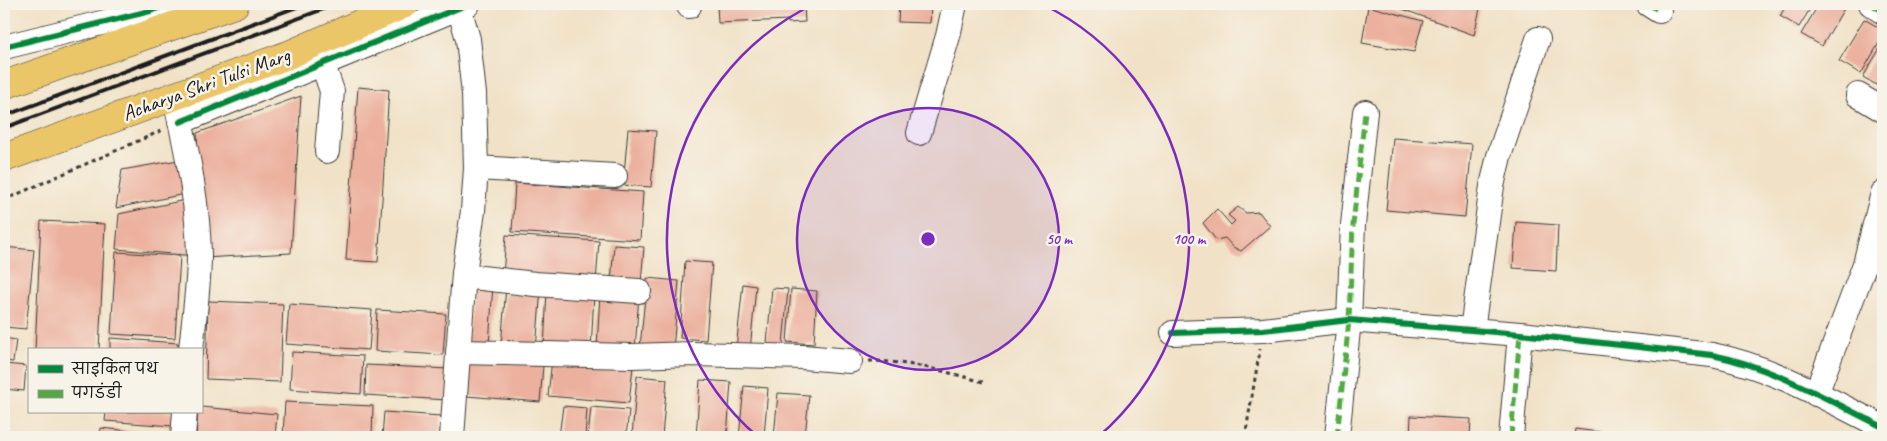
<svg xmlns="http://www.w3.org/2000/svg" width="1887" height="441" font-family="Caveat,'Playpen Sans Deva',sans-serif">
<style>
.building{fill:#ecb09e}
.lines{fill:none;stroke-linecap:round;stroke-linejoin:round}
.minor-casing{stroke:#3c3a36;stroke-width:26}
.highway-casing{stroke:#3c3a36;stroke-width:29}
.path{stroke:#3c3a36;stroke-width:3;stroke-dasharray:4 4;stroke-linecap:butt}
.minor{stroke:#fff;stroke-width:24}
.highway{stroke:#ebc669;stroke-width:28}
.rail{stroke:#1c1c1c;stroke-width:4}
.quiet{stroke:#52a943;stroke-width:5;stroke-dasharray:10 5;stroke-linecap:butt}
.cycleway-casing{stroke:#f7f3e8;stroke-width:9}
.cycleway{stroke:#00873e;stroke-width:6}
.ring{fill:none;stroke:#7b2cbf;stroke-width:2.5}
.labels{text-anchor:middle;stroke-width:5;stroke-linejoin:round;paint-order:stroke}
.street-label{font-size:21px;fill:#1c1c1c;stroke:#f7f3e8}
.centre{fill:#7b2cbf;stroke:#f7f3e8;stroke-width:2.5}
.ring-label{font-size:15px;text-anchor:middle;font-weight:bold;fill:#7b2cbf;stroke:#f7f3e8;stroke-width:5;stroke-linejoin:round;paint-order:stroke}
</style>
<rect width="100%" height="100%" fill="#f7f3e8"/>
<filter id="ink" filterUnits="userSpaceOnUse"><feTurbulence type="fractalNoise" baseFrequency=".02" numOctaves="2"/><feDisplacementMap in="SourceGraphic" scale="10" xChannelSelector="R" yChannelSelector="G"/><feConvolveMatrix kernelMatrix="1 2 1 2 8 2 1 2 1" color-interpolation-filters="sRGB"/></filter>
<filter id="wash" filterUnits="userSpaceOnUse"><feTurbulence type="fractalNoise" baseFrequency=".0096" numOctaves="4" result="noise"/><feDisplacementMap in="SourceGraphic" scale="20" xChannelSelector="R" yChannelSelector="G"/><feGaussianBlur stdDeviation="1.12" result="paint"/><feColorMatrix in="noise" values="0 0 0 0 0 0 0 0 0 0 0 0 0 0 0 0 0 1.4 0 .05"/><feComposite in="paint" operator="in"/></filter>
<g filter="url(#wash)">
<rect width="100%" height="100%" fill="#f1e2c7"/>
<g id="blocks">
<g class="building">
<path d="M717 4H804L805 22 788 23V20L718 23Z"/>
<path d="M899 4H931L930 23 898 22Z"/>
<path d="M1388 4H1481L1474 35Z"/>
<path d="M1787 4H1813L1799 27 1780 16Z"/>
<path d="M1819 4 1846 5 1822 46 1801 34Z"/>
<path d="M1368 6 1423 21 1414 52 1362 43Z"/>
<path d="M1864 19 1883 30V36L1861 74 1839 61Z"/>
<path d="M1883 43V89L1863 77Z"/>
<path d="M358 87 389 90 378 262 346 260Z"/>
<path d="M301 96 291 253 204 258 197 133Z"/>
<path d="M628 129 656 131 651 187 623 185Z"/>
<path d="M1393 138 1472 144 1465 217 1386 210Z"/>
<path d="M184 159 190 193 116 208 122 170Z"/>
<path d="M515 183 643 192 640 240 512 232Z"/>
<path d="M190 199 195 256 116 249 119 214Z"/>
<path d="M1238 207 1246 213 1259 212 1270 226 1241 251 1233 247 1225 238 1216 240 1203 223 1217 209 1231 225 1235 221 1228 215Z"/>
<path d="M41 221 105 224 99 350H35Z"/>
<path d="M1516 222 1558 225 1556 271 1513 268Z"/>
<path d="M506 235 599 241 596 283 503 277Z"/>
<path d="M614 245 644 247 641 284 611 282Z"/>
<path d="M4 247 34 250 26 329 4 327Z"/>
<path d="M116 252 180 256 175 338 111 334Z"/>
<path d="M685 261 712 263 706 340 680 338Z"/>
<path d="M647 278 679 281 673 350 640 347Z"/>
<path d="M472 282 493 284 489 345 468 343Z"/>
<path d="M743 284 756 286 750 351 736 349Z"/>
<path d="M506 287 541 289 536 349 501 346Z"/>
<path d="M772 288 788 289 782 356 766 354Z"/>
<path d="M791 289 817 291 814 344 787 342Z"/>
<path d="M547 290 594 292 591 351 544 349Z"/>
<path d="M600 293 639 295 635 350 597 348Z"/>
<path d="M208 301 283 304 280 382 206 379Z"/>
<path d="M289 304 372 310 369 350 286 344Z"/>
<path d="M377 310 446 314 443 355 375 351Z"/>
<path d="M4 338 16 340 13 362 4 361Z"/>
<path d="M110 338 178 343V350H110Z"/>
<path d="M292 352 363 356 361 394 290 389Z"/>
<path d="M552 359 633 366 629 403 548 396Z"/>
<path d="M468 361 543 366 540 402 466 396Z"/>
<path d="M4 364 26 366 24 391 4 389Z"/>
<path d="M366 365 449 369 447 400 365 395Z"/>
<path d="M637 376 667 379 662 437H632Z"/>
<path d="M700 380 731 382 727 437H696Z"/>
<path d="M744 386 768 388 764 437H739Z"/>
<path d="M778 393 809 395 805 437H774Z"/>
<path d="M285 402 373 406 372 437 283 435Z"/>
<path d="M563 406 587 408 585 437H559Z"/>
<path d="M201 407 277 414 275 437H196L198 412H201Z"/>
<path d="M591 407 629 410 626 437H588Z"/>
<path d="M106 412H174L173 426 105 421Z"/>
<path d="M384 412 441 416 440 437H382Z"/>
<path d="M1411 416 1471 419 1470 437H1410Z"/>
<path d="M101 428 168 435V437H100Z"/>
<path d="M1575 429 1630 436V437H1574Z"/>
</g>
</g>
</g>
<g filter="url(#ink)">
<use href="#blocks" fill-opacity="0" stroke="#3c3a36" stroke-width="1"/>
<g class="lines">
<g class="minor-casing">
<g id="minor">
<path d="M1648 4 1659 11"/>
<path d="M1871 4 1883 12"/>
<path d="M689 6V4"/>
<path d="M4 47 150 11 169 4"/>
<path d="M316 51 323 65 332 91 327 151"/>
<path d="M1858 95 1883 110"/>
<path d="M177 107C188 156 198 204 199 255 199 286 194 318 191 350"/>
<path d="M180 122 468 4"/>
<path d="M919 133 948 36 955 4"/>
<path d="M476 168 615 176"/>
<path d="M464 276 535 284 639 291"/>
<path d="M1472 330 1492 186 1499 156 1538 39"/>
<path d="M1173 333 1263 330 1349 320 1520 334 1712 355C1773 367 1828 400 1883 427"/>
<path d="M458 352 632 356 693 354 803 357 850 361"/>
<path d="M1816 394 1865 264 1883 193"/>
<path d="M183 437 185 412"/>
<path d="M452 437 464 273 473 211 476 168 474 94 468 39 458 4"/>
<path d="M1337 437 1349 320 1353 225 1365 112"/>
<path d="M1511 437 1520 334"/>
</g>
</g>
<g class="highway-casing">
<g id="highway">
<path d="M4 85 235 4"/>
<path d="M4 158 288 55 405 4"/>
</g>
</g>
<g class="path">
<path d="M4 200 163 130"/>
<path d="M869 361C908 361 949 372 986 383"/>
<path d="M1245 437 1260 349"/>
</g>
<use href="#minor" class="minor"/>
<use href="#highway" class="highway"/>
<g class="rail">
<path d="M4 116 305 4"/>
<path d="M4 128 337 4"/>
</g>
<g class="quiet">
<path d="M1648 4 1659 11"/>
<path d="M1871 4 1883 12"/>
<path d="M1337 437 1349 320 1353 225 1365 112"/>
<path d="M1511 437 1520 334"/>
</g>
<g class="cycleway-casing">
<g id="cycleway">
<path d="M4 47 150 11 169 4"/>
<path d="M180 122 468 4"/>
<path d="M1173 333 1263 330 1349 320 1520 334 1712 355C1773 367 1828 400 1883 427"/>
</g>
</g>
<use href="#cycleway" class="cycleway"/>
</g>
</g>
<circle cx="928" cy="239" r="131" fill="#7b2cbf" fill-opacity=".12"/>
<g class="ring">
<circle cx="928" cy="239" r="131"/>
<path d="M757 436A261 261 0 0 1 814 4M1042 4A261 261 0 0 1 1099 436"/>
</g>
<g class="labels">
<g class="street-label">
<text transform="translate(206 84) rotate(-20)" y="7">Acharya Shri Tulsi Marg</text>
</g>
</g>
<circle cx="928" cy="239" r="8" class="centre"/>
<g class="ring-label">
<text x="1059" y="244">50 m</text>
<text x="1189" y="244">100 m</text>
</g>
<rect width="1887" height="441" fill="none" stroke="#f7f3e8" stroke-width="20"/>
<rect x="28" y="348" width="175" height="65" fill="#f7f3e8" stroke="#9f9d96"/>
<rect x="38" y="365" width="25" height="8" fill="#00873e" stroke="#9f9d96"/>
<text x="72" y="374" font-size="15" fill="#1c1c1c">साइकिल पथ</text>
<rect x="38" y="390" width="25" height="8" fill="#52a943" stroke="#9f9d96"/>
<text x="72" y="398" font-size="15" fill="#1c1c1c">पगडंडी</text>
</svg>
